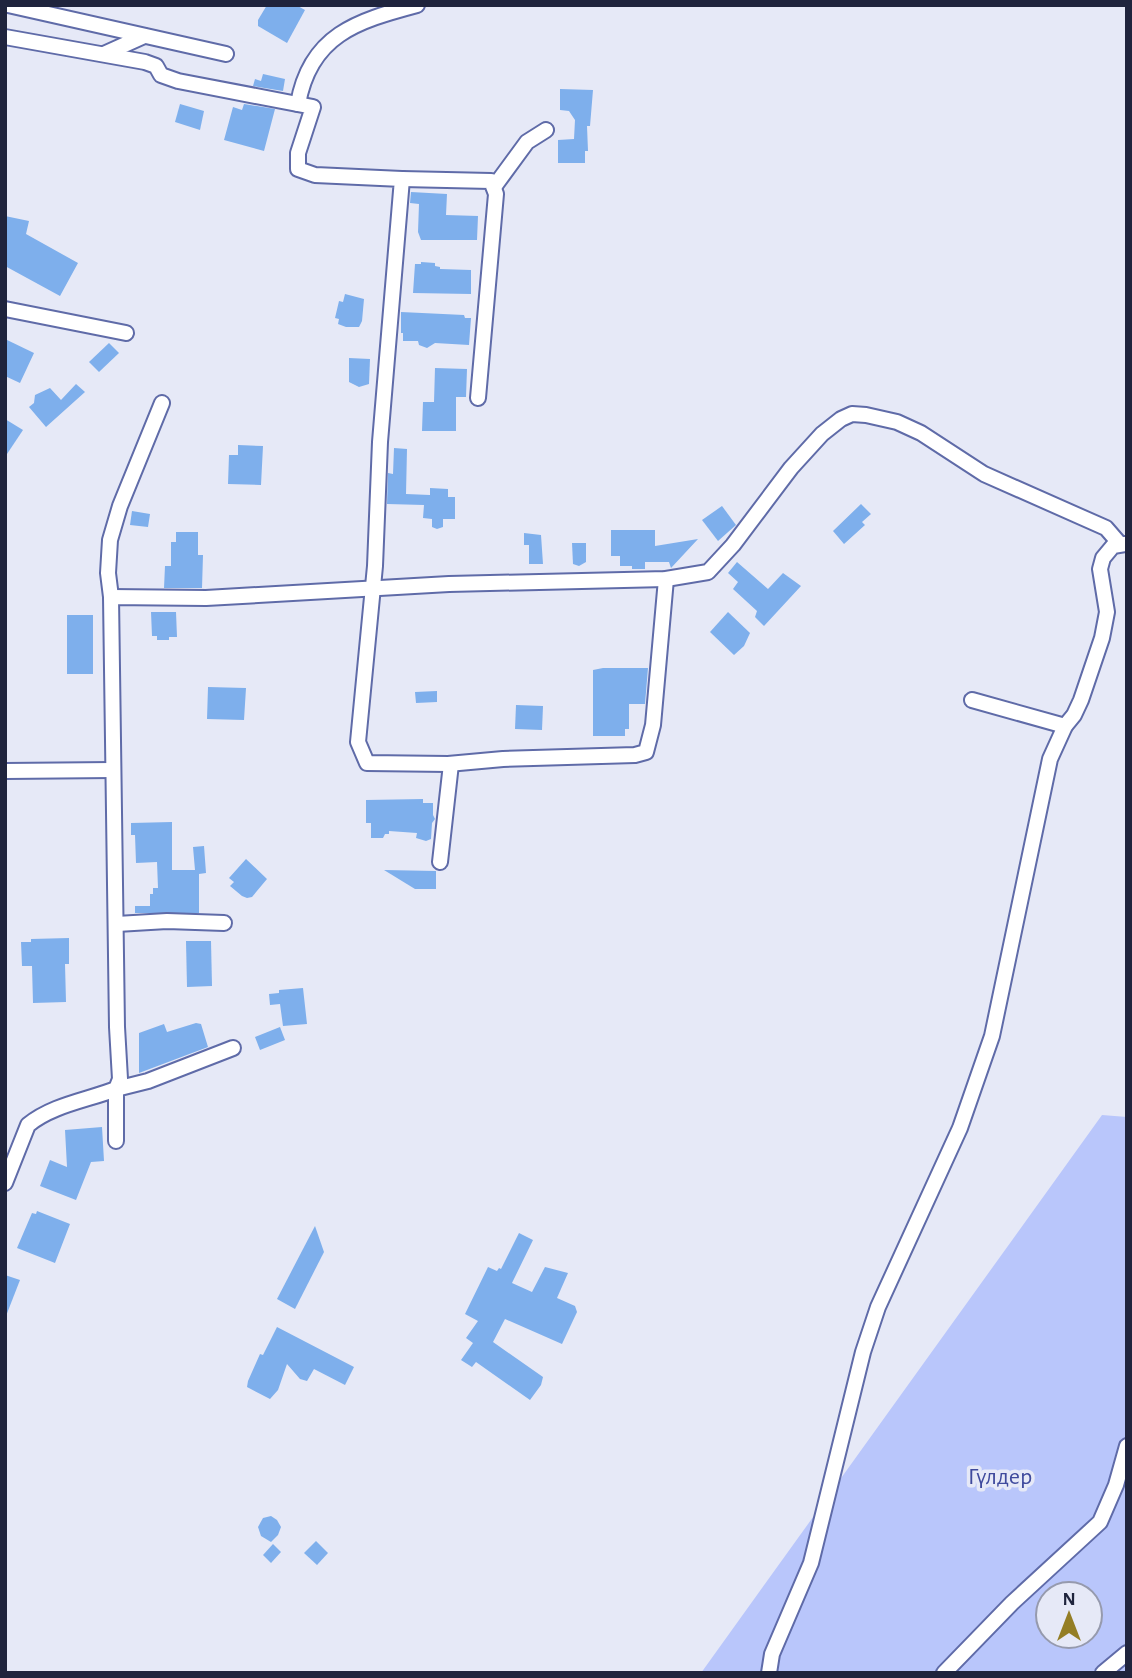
<svg xmlns="http://www.w3.org/2000/svg" width="1132" height="1678" font-family="'Alegreya Sans',sans-serif">
<style>
.green{fill:#b9c6fb;fill-rule:evenodd}
.building{fill:#7eafec}
.lines{fill:none;stroke-linecap:round;stroke-linejoin:round}
.street-casing{stroke:#5f6ba8;stroke-width:18}
.street{stroke:#fff;stroke-width:14}
.labels{text-anchor:middle;stroke-width:7;stroke-linejoin:round;paint-order:stroke}
.park-label{font-size:24px;fill:#3f4a9d;stroke:#e6e9f7}
</style>
<rect width="100%" height="100%" fill="#e6e9f7"/>
<path class="green" d="M1102 1115 1127 1117V1673H701ZM1048 1594H1090V1636H1048Z"/>
<g class="building">
<path d="M267 5H296L305 10 287 43 258 26V20Z"/>
<path d="M263 74 285 79 283 91 253 86 255 79 261 81Z"/>
<path d="M560 89 593 90 590 126H587L588 151H585V163H558V140L574 139 575 120 569 111 560 110Z"/>
<path d="M180 104 204 111 200 130 175 122Z"/>
<path d="M244 104 275 109 264 151 224 140 233 107 242 110Z"/>
<path d="M411 192 447 194 446 215 478 216 477 240H421L418 232 419 204 410 203Z"/>
<path d="M5 216 29 221 26 234 78 263 60 296 5 266Z"/>
<path d="M421 262 435 263V266L440 267V269L471 270V294L413 293 415 264H421Z"/>
<path d="M345 294 364 299 362 321 359 327H346L338 324 339 319 335 318 339 301 343 302Z"/>
<path d="M401 312 464 315 465 318H471L469 345 435 343 427 348 419 345 418 341H403V333H401Z"/>
<path d="M5 339 34 353 20 383 5 376Z"/>
<path d="M109 343 119 353 99 372 89 362Z"/>
<path d="M349 358 370 359 369 384 359 387 349 382Z"/>
<path d="M435 368 467 369 466 397H456V431H422L423 402H434Z"/>
<path d="M76 384 85 392 46 427 29 407 34 403 35 395 50 388 61 400Z"/>
<path d="M5 419 23 430 5 457Z"/>
<path d="M238 445 263 446 261 485 228 484 229 455H238Z"/>
<path d="M394 448 407 449 406 494 430 495V488L448 489V497H455V519H443V527L437 529 432 527V519L423 518 424 505 387 504 388 473 393 474Z"/>
<path d="M861 504 871 514 862 522 865 525 844 544 833 531Z"/>
<path d="M722 506 736 525 718 541 702 520Z"/>
<path d="M132 511 150 514 148 527 130 525Z"/>
<path d="M611 530H655V546L698 539 671 568 669 562H645V569H632V566H620V556H611Z"/>
<path d="M176 532H198V555H203L202 588H164L165 566H171V542H176Z"/>
<path d="M524 533 541 535 543 564H529V545H524Z"/>
<path d="M572 543H586V562L579 566 573 564Z"/>
<path d="M737 562 768 589 783 573 801 586 764 626 755 617 757 611 733 589 738 582 728 573Z"/>
<path d="M151 612H176L177 637H169V640H157V636H152Z"/>
<path d="M728 612 750 633 744 646 734 655 710 632Z"/>
<rect x="67" y="615" width="26" height="59"/>
<path d="M603 668H648L645 704H629V729H625V736H593V670Z"/>
<path d="M208 687 246 688 244 720 207 719Z"/>
<path d="M437 691V702L416 703 415 692Z"/>
<path d="M516 705 543 706 542 730 515 729Z"/>
<path d="M423 799V803H433V815L435 819 432 823 431 839 426 841 416 838 417 833 389 831V834H385L383 838H371V823H366V800Z"/>
<path d="M172 822V870H195L193 847 204 846 206 873 199 874V913H135V906H150V894H153V888H158L157 862 136 863 135 835H131V823Z"/>
<path d="M246 859 267 879 252 897 247 898 242 896 230 886 234 882 229 878Z"/>
<path d="M384 870 436 871V889H415Z"/>
<path d="M69 938V964H65L66 1002 33 1003 32 966H22L21 942H31V939Z"/>
<path d="M186 941H211L212 986 187 987Z"/>
<path d="M303 988 307 1024 283 1026 280 1004 270 1005 269 994 279 993V990Z"/>
<path d="M196 1023 201 1024 208 1047 139 1073V1033L164 1024 167 1032Z"/>
<path d="M280 1027 285 1040 260 1050 255 1037Z"/>
<path d="M102 1127 104 1161 91 1162 76 1200 40 1186 50 1160 67 1167 65 1130Z"/>
<path d="M37 1211 70 1224 55 1263 17 1248 32 1213 36 1214Z"/>
<path d="M315 1226 324 1252 295 1309 277 1299Z"/>
<path d="M519 1233 533 1240 512 1283 532 1292 545 1267 568 1273 557 1298 575 1306 577 1312 562 1344 505 1319 493 1342 543 1377 541 1385 530 1400 476 1362 472 1367 461 1360 473 1343 466 1338 478 1321 465 1314 488 1267 497 1271 499 1268 501 1269Z"/>
<path d="M5 1275 20 1280 6 1316H5Z"/>
<path d="M277 1327 354 1367 345 1385 314 1369 307 1381 300 1379 287 1364 278 1390 270 1399 247 1387 248 1381 260 1354 263 1355Z"/>
<path d="M271 1516 277 1520 281 1527 278 1535 271 1542 261 1536 258 1527 263 1518Z"/>
<path d="M316 1541 328 1553 317 1565 304 1553Z"/>
<path d="M273 1544 281 1552 271 1563 263 1555Z"/>
</g>
<g class="lines">
<g class="street-casing">
<g id="street">
<path d="M8 5 226 54"/>
<path d="M5 37 145 62 156 66 161 75 178 81 313 107 298 153V169L315 175 402 179 380 442 375 566 358 742 367 763 448 764 503 759 635 755 646 752 653 725 666 579"/>
<path d="M104 54 144 36"/>
<path d="M298 104C310 35 357 21 417 5"/>
<path d="M402 179 491 181 496 194 478 398"/>
<path d="M494 187 527 142 546 130"/>
<path d="M5 309 126 333"/>
<path d="M111 597 108 573 110 540 120 506 162 403"/>
<path d="M972 700 1065 726"/>
<path d="M5 771 113 770"/>
<path d="M440 862 451 764"/>
<path d="M117 924 167 921 224 923"/>
<path d="M116 1141V1089L148 1081 233 1048"/>
<path d="M5 1183 28 1125C52 1105 88 1100 116 1089L120 1079 117 1027 111 597 206 598 449 584 666 579 708 572 733 545 791 468 822 434 841 419 852 414 866 415 897 422 921 433 984 474 1106 528 1119 543"/>
<path d="M769 1673 772 1654 811 1563 863 1352 878 1307 960 1128 992 1036 1050 759 1065 726 1074 715 1081 700 1102 638 1107 612 1100 569 1103 558 1113 546 1125 544"/>
<path d="M944 1673 1012 1603 1100 1522 1116 1485 1127 1446"/>
<path d="M1103 1673 1127 1653"/>
</g>
</g>
<use href="#street" class="street"/>
</g>
<g class="labels">
<g class="park-label">
<text x="1000" y="1484">Гүлдер</text>
</g>
</g>
<rect width="1132" height="1678" fill="none" stroke="#1f243d" stroke-width="14"/>
<g transform="translate(1069 1615)"><circle r="33" fill="#e6e9f7" stroke="#969aad" stroke-width="2"/>
<path d="M0-5L12 26L0 18L-12 26Z" fill="#947e25"/>
<text y="-10" font-size="19" font-weight="bold" text-anchor="middle" fill="#1f243d">N</text>
</g>
</svg>
